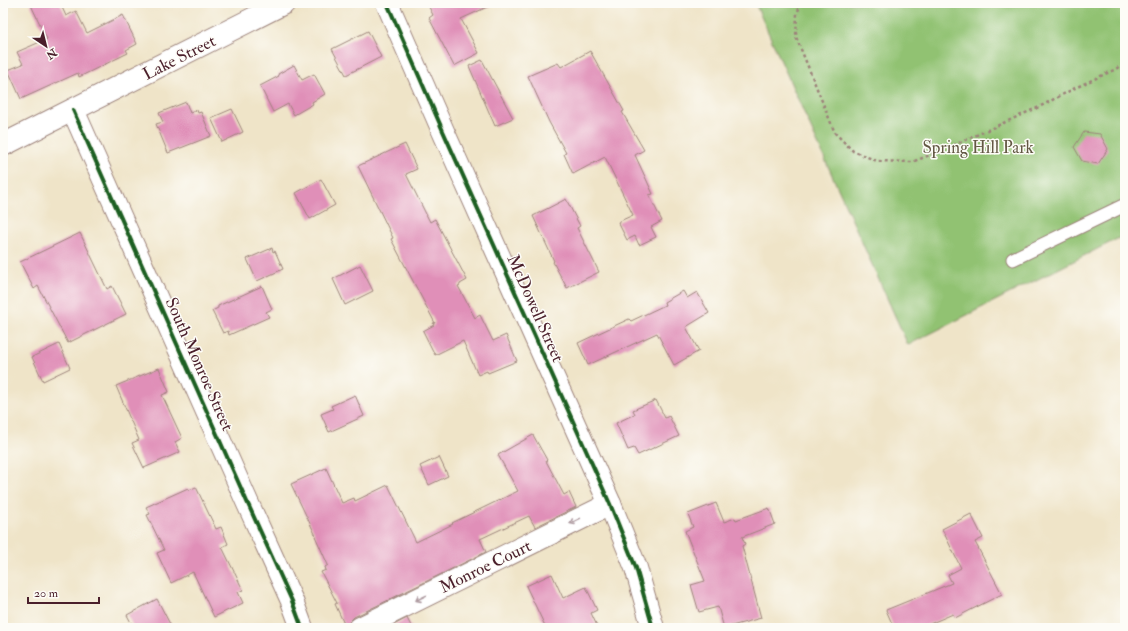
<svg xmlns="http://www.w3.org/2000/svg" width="1128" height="631" font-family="'IM FELL Double Pica',serif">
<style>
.green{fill:#91c272;stroke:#6e704e}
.building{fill:#e08fb8}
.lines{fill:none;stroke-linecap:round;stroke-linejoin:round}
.lane-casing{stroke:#9c827a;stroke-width:15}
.street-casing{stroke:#9c827a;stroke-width:24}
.path{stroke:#9c827a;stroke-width:2.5;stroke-dasharray:3 3;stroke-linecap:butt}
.lane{stroke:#fff;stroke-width:13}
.street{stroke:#fff;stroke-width:22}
.cycleway-casing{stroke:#fdfcf7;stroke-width:6}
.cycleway{stroke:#1b5e20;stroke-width:4}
.oneway{stroke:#ae9aa0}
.labels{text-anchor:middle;stroke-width:3;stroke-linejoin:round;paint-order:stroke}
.street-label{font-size:17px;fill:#4a1f2b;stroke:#fdfcf7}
.park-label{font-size:17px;fill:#635844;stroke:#fdfcf7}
</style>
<rect width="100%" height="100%" fill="#fdfcf7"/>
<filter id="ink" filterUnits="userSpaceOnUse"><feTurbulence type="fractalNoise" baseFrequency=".025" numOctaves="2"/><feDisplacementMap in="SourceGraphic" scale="8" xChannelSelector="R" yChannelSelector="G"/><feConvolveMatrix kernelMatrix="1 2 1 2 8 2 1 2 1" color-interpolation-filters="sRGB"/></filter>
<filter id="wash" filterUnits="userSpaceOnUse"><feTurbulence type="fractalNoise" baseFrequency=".012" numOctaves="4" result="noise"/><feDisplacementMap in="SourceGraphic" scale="16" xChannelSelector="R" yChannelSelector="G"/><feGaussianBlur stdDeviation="0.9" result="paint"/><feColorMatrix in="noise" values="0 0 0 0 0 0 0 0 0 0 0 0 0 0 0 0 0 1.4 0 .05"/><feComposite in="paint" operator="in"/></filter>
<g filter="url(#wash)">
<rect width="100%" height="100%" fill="#efe4c8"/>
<path class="green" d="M755 3H1125V235L908 345Z"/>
<g id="blocks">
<g class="building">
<path d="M30 3H60L66 16 76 11 87 33 123 15 137 44 126 50 128 53 79 77 78 73 21 99 8 70 23 64 17 52 47 39Z"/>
<path d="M427 3H496L461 19 479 53 454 66 429 18 433 15Z"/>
<path d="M368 31 381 57 346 75 332 49Z"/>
<path d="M590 51 624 111 622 112 644 150 635 155 653 194 649 195 662 221 651 227 656 237 639 245 635 236 627 240 618 222 633 215 605 157 573 174 564 154 566 153 549 122 528 76 558 63 561 67Z"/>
<path d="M482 60 513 118 495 126 469 66Z"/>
<path d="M294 65 302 80 314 74 325 94 312 102 313 104 294 115 288 104 273 112 260 86 279 76 278 74Z"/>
<path d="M186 102 190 113 197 110 198 113 201 112 211 136 168 153 156 124 163 122 159 113Z"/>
<path d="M232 109 243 132 222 142 211 118Z"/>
<path d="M1084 132 1100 134 1108 149 1098 164 1082 161 1074 147Z"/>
<path d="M405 144 417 169 406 174 430 222 435 219 467 280 460 284V285L458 286 475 318 480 315 493 341 506 335 517 361 488 373 487 371 478 375 463 341 435 355 423 331 434 325 433 323H435L391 239 393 238 358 166Z"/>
<path d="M321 179 335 205 310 219 296 193Z"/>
<path d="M566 199 580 226 577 228 599 272 567 288 553 262 554 261 533 216Z"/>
<path d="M80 233 107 289 112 286 126 314 68 343 38 286 34 289 20 262Z"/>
<path d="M272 248 273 252 275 251 283 269 257 281 247 259Z"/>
<path d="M360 265 373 291 345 305 333 279Z"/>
<path d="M262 286 272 309 266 312 269 317 229 335 228 331 223 333 212 311 218 308V306Z"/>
<path d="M683 291 687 298 697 292 709 313 686 327 699 351 674 365 657 333 588 365 578 343 629 319 631 321 665 305 664 302Z"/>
<path d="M59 344 70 368 43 381 32 357Z"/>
<path d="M159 368 169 392 162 395 182 438 175 442 180 452 144 468 132 443 139 440 116 386Z"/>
<path d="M355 395 364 416 329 432 321 414 333 409 331 406Z"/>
<path d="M656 400 665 418 669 416 679 436 638 455 634 448 628 450 616 423 635 414 633 410Z"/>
<path d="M533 435 547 460 546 461 564 495 569 492 576 507 535 527 529 516 480 539 486 552 354 617 350 621 348 625 345 626 335 604 337 603 321 572 326 570 325 567 328 565 315 536H316L291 484 326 468 342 503 354 498 355 501 388 485 416 542 453 524 452 523 518 491 498 455Z"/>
<path d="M439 457 448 476 429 485 420 466Z"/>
<path d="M196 487 216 529 221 527 228 544 222 547 243 590 238 592 243 603 214 617 193 572 171 583 157 553 164 550 147 515 150 514 146 507 188 488 189 490Z"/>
<path d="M716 503 724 522 735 518 736 520 769 508 775 524 742 537 745 544 742 546 761 618 724 628 718 607 699 612 691 585 705 581 685 531 693 527 688 514Z"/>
<path d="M971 514 983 538 975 542 1002 594 955 618 953 614 920 628H894L886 610 952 583 948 575 961 568 942 529Z"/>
<path d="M552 574 563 598 586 587 597 610 591 613 598 628H546L526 586Z"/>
<path d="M157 599 172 628H134L127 615Z"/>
<path d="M407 618 412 628H388Z"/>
</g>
</g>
</g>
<g filter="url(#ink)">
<use href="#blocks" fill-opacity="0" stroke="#9c827a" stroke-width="1"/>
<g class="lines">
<g class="lane-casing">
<path id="lane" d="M1013 259 1125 205"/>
</g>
<g class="street-casing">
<g id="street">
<path d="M387 3 443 131 610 504 636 568 653 628"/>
<path d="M73 110 248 504 292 601 302 628"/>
<path d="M3 145 284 3"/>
<path d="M360 628 610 504"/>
</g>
</g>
<path class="path" d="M802 3 797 13 796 37 835 133 853 151 877 161 912 162 943 150 1039 107 1075 88 1114 70 1125 63"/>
<use href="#lane" class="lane"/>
<use href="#street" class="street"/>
<g class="cycleway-casing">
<g id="cycleway">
<path d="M387 3 443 131 610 504 636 568 653 628"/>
<path d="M73 110 248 504 292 601 302 628"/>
</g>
</g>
<use href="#cycleway" class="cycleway"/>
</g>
<defs><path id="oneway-shaft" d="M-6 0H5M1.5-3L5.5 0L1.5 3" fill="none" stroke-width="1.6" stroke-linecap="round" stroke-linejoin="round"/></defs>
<g class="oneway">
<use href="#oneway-shaft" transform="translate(575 521) rotate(154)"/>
<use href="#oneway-shaft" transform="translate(421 598) rotate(154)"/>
</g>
</g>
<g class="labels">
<g class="street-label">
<text transform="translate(179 57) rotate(-27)" y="6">Lake Street</text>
<text transform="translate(536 308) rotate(66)" y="6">McDowell Street</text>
<text transform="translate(200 364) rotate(66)" y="6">South Monroe Street</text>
<text transform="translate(485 566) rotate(-26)" y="6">Monroe Court</text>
</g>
<g class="park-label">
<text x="978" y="153">Spring Hill Park</text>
</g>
</g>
<rect width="1128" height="631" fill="none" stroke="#fdfcf7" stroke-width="16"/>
<g transform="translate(46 46) rotate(145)" stroke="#fdfcf7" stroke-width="3" paint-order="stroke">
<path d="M0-3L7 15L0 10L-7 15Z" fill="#4a1f2b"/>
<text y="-6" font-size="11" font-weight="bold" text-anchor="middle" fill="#4a1f2b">N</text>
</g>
<path d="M28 597v6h71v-6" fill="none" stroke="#4a1f2b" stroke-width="2"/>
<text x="34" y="597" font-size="12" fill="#4a1f2b" stroke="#fdfcf7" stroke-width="3" paint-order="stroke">20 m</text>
</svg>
